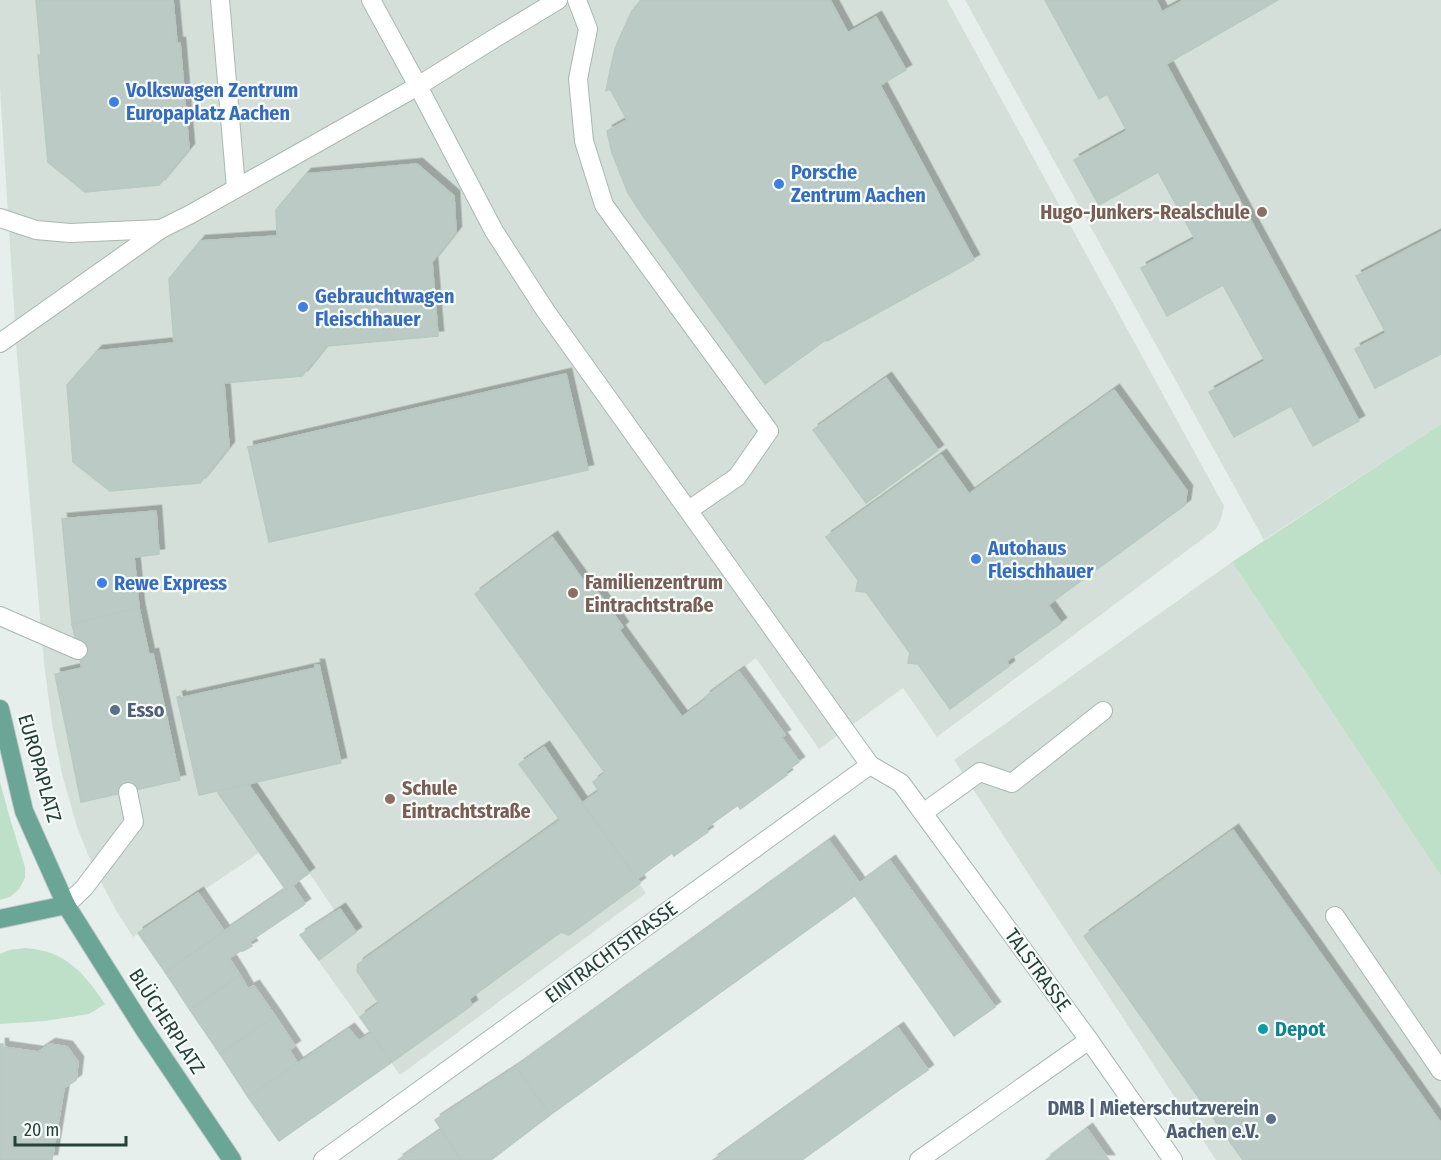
<svg xmlns="http://www.w3.org/2000/svg" width="1441" height="1160" font-family="'Fira Sans Condensed',sans-serif">
<style>
.built{fill:#d4dfda}
.green{fill:#bfe0c8}
.building{fill:#bbcac4;stroke:#b8c9c2;stroke-width:1.5;filter:url(#shadow)}
.lines{fill:none;stroke-linecap:round;stroke-linejoin:round}
.service-casing{stroke:#a8b8b2;stroke-width:20}
.minor-casing{stroke:#a8b8b2;stroke-width:20}
.primary-casing{stroke:#c2cac8;stroke-width:20}
.service{stroke:#fff;stroke-width:18}
.minor{stroke:#fff;stroke-width:18}
.primary{stroke:#6aa596;stroke-width:18}
.shop-dot{fill:#3f7fe0;stroke:#f7fbf9;stroke-width:2}
.education-dot{fill:#8d6e63;stroke:#f7fbf9;stroke-width:2}
.service-dot{fill:#5c6f8a;stroke:#f7fbf9;stroke-width:2}
.culture-dot{fill:#0f9aa8;stroke:#f7fbf9;stroke-width:2}
.labels{text-anchor:middle;stroke-width:4.5;stroke-linejoin:round;paint-order:stroke}
.shop-label{font-size:20px;font-weight:bold;fill:#366cbe;stroke:#f7fbf9;text-anchor:start}
.education-label{font-size:20px;font-weight:bold;fill:#785e54;stroke:#f7fbf9;text-anchor:start}
.service-label{font-size:20px;font-weight:bold;fill:#4e5e75;stroke:#f7fbf9;text-anchor:start}
.street-label{font-size:20px;fill:#24423a;stroke:#f7fbf9}
.culture-label{font-size:20px;font-weight:bold;fill:#0d838f;stroke:#f7fbf9;text-anchor:start}
</style>
<defs>
<filter id="shadow"><feDropShadow dx="5.5" dy="-5.5" stdDeviation="0" flood-color="#0004"/></filter>
</defs>
<rect width="100%" height="100%" fill="#e6efeb"/>
<g class="built">
<path d="M0 0H947L1224 506 1221 519 1216 529 937 737 903 688 819 749 756 658 705 697 706 699 593 782 599 791 582 803 646 893 400 1075 300 935 335 911 309 873 286 890 259 853 133 937 117 912 93 867 77 827 62 774 52 724 44 663 17 355 0 89Z"/>
<path d="M965 0H1441V424L1264 540Z"/>
<path d="M1232 562 1441 876V1160H1216L954 760Z"/>
</g>
<g class="green">
<path d="M1441 424V876L1232 562Z"/>
<path d="M0 782 11 822 25 867V878L19 889 10 897 0 900Z"/>
<path d="M25 948C66 951 83 972 105 1004L89 1014 45 1021 0 1024V954L10 950Z"/>
</g>
<g class="building">
<path d="M36 0H173L177 43H180L189 149 159 185 85 192 48 162 38 55H41Z"/>
<path d="M641 0H830L848 33 876 17 906 70 880 85 974 260 827 341V339L765 384 641 213 628 193 612 153 607 131 627 120 610 89 606 91 610 71 615 49 623 30 632 11Z"/>
<path d="M1045 0H1156L1162 12 1184 0H1278L1166 64 1359 421 1313 446 1291 406 1234 437 1209 392 1265 361 1223 285 1167 316 1141 268 1195 239 1158 172 1099 205 1074 160 1127 131 1107 94 1099 99Z"/>
<path d="M417 164 454 196 456 232 432 262 438 336 326 346 302 376 224 383 229 447 200 483 110 491 73 462 67 385 97 351 174 343 169 279 200 241 277 236 276 210 306 174Z"/>
<path d="M1441 232V354L1375 388 1355 349 1386 333 1356 276Z"/>
<path d="M566 374 588 470 269 542 248 447Z"/>
<path d="M886 378 938 450 866 503 813 430Z"/>
<path d="M1114 390 1187 491 1185 505 1048 605 1061 623 1007 661 1009 666 950 709 918 664 908 663 910 653 866 592 856 591 858 580 826 537 941 455 969 494Z"/>
<path d="M156 511 159 554 134 557 139 608 72 624 62 519Z"/>
<path d="M552 537 585 583 589 580 623 627 619 630 682 717 706 699 705 697 739 672 785 735 781 737 799 762 785 772 787 775 740 809 738 805 705 829 708 832 674 856 672 853 637 879 582 803 599 791 593 782 605 773 475 594Z"/>
<path d="M139 608 149 655 153 654 180 780 81 802 55 674 82 668 72 624Z"/>
<path d="M315 665H319L341 763 199 795 177 697 180 696V698L316 668Z"/>
<path d="M544 747 582 803 640 883 569 935 561 932 469 999 472 1005 392 1062 360 1017 379 1003 357 971 358 964 560 820 519 764Z"/>
<path d="M248 784 309 873 286 890 218 793 219 791Z"/>
<path d="M1233 830 1441 1123V1160H1243L1084 936Z"/>
<path d="M829 841 860 884 851 890 856 895 550 1115 516 1067Z"/>
<path d="M890 861 995 1007 954 1036 851 890Z"/>
<path d="M292 885 305 904 249 942 252 946 243 951H240L229 958 240 975 190 1010 165 972Z"/>
<path d="M198 893 224 931 165 972 138 933Z"/>
<path d="M340 909 356 932 319 960 300 935Z"/>
<path d="M240 975 248 989 254 986 275 1016 220 1054 190 1010Z"/>
<path d="M275 1016 295 1046 289 1050 298 1064 248 1097 220 1054Z"/>
<path d="M898 1028 928 1070 895 1093 802 1160H713Z"/>
<path d="M349 1029 359 1041 371 1033 392 1062 279 1141 248 1097Z"/>
<path d="M0 1044H3V1047L38 1052 50 1044 67 1047 78 1062 76 1080 64 1088 52 1160H0Z"/>
<path d="M516 1067 550 1115 491 1160H461L435 1120Z"/>
<path d="M1087 1129 1109 1160H1046Z"/>
<path d="M441 1130 461 1160H398Z"/>
</g>
<g class="lines">
<g class="service-casing">
<g id="service">
<path d="M220 0 236 188"/>
<path d="M371 0 418 86 494 231 545 310 870 765"/>
<path d="M577 0 588 29 578 79 584 141 604 205 769 431 737 477 689 510"/>
<path d="M0 218 36 230 70 233 161 229"/>
<path d="M0 343 161 229 191 214 418 86 495 38 558 0"/>
<path d="M0 616 78 650"/>
<path d="M923 813 980 772 1012 783 1103 711"/>
<path d="M66 905 84 888 134 822 128 792"/>
<path d="M1335 916 1441 1071"/>
<path d="M919 1160 1089 1040"/>
</g>
</g>
<g class="minor-casing">
<path id="minor" d="M323 1160 870 765 901 783 1089 1040 1173 1160"/>
</g>
<g class="primary-casing">
<g id="primary">
<path d="M0 709 24 811 66 905 144 1029 232 1160"/>
<path d="M0 919 66 905"/>
</g>
</g>
<use href="#service" class="service"/>
<use href="#minor" class="minor"/>
<use href="#primary" class="primary"/>
</g>
<g class="shop-dot">
<circle cx="114" cy="102" r="6"/>
<circle cx="779" cy="184" r="6"/>
<circle cx="303" cy="307" r="6"/>
<circle cx="976" cy="559" r="6"/>
<circle cx="102" cy="583" r="6"/>
</g>
<g class="education-dot">
<circle cx="1262" cy="212" r="6"/>
<circle cx="573" cy="593" r="6"/>
<circle cx="390" cy="799" r="6"/>
</g>
<g class="service-dot">
<circle cx="115" cy="710" r="6"/>
<circle cx="1271" cy="1119" r="6"/>
</g>
<circle class="culture-dot" cx="1263" cy="1029" r="6"/>
<g class="labels">
<g class="shop-label">
<text x="126" y="97">Volkswagen Zentrum<tspan x="126" dy="23">Europaplatz Aachen</tspan></text>
<text x="791" y="179">Porsche<tspan x="791" dy="23">Zentrum Aachen</tspan></text>
<text x="315" y="303">Gebrauchtwagen<tspan x="315" dy="23">Fleischhauer</tspan></text>
<text x="988" y="555">Autohaus<tspan x="988" dy="23">Fleischhauer</tspan></text>
<text x="114" y="590">Rewe Express</text>
</g>
<g class="education-label">
<text x="1250" y="219" text-anchor="end">Hugo-Junkers-Realschule</text>
<text x="585" y="589">Familienzentrum<tspan x="585" dy="23">Eintrachtstraße</tspan></text>
<text x="402" y="795">Schule<tspan x="402" dy="23">Eintrachtstraße</tspan></text>
</g>
<g class="service-label">
<text x="127" y="717">Esso</text>
<text x="1259" y="1115" text-anchor="end">DMB | Mieterschutzverein<tspan x="1259" dy="23">Aachen e.V.</tspan></text>
</g>
<g class="street-label">
<text transform="translate(40 768) rotate(74)" y="7">EUROPAPLATZ</text>
<text transform="translate(611 952) rotate(-36)" y="7">EINTRACHTSTRASSE</text>
<text transform="translate(1038 970) rotate(54)" y="7">TALSTRASSE</text>
<text transform="translate(167 1021) rotate(57)" y="7">BLÜCHERPLATZ</text>
</g>
<g class="culture-label">
<text x="1275" y="1036">Depot</text>
</g>
</g>
<path d="M15 1136v9h111v-9" fill="none" stroke="#24423a" stroke-width="3"/>
<text x="24" y="1136" font-size="18" fill="#24423a" stroke="#f7fbf9" stroke-width="4.5" paint-order="stroke">20 m</text>
</svg>
